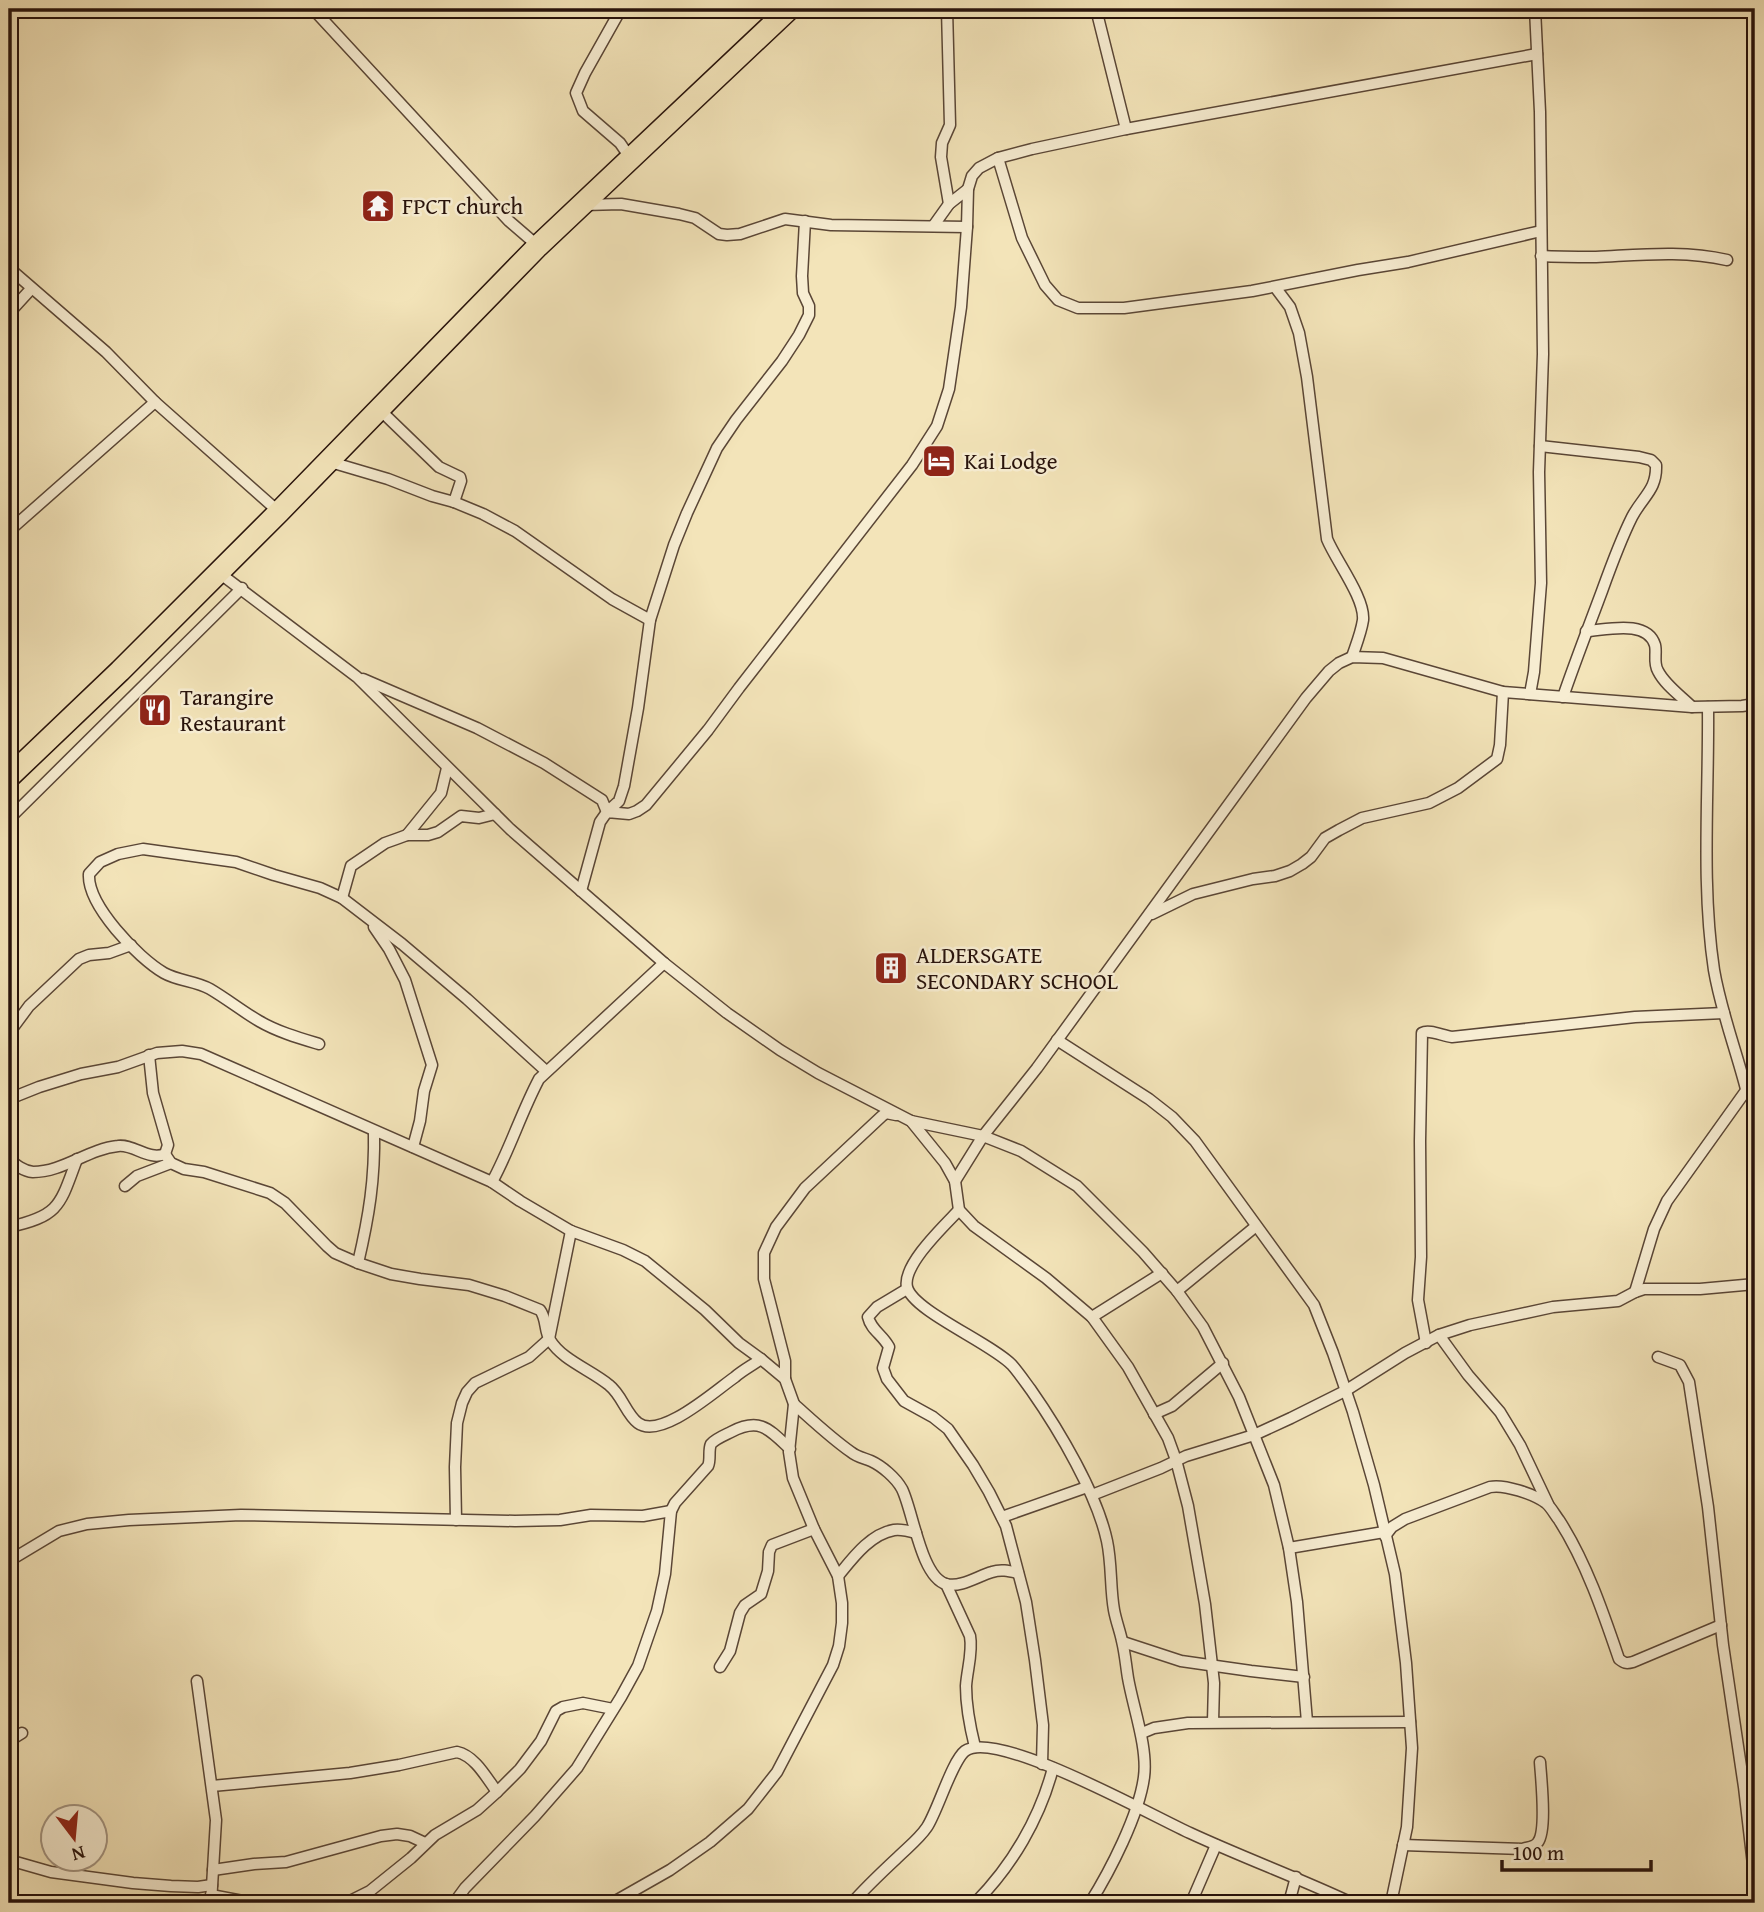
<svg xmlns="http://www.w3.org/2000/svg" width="1764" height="1912" font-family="'Gentium Book Plus',serif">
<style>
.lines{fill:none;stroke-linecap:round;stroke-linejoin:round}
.street-casing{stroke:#5a4636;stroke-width:13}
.highway-casing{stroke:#27120b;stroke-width:24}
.street{stroke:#f7edd2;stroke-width:10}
.highway{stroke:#f3e4b9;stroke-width:21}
.labels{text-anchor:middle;stroke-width:5;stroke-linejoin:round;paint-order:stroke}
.poi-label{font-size:23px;fill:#27120b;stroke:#f7edd2;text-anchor:start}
</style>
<rect width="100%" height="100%" fill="#f3e4b9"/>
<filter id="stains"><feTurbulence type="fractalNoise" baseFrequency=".00286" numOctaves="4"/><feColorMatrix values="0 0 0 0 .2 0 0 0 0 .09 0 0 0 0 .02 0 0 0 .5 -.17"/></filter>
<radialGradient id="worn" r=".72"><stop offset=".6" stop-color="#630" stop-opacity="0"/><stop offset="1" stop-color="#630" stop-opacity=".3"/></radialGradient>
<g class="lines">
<g class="street-casing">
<g id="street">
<path d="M313 9 509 221 538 246"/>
<path d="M621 9 585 73 576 93 583 111 620 143 631 159"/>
<path d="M947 9 950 125 942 143 941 157 949 204"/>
<path d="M1096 9 1126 129"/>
<path d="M9 17 16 9"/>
<path d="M998 158 1022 238 1045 285 1058 300 1078 308H1124L1252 291 1358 270 1408 262 1541 231"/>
<path d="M584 205 621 204 679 214 695 218 719 234 727 235 740 234 785 219 831 225 967 227"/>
<path d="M934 225 949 204 968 189"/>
<path d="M1541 256C1559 257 1578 257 1596 257 1640 255 1683 250 1727 260"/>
<path d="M9 268 106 352 155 402 279 512"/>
<path d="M1275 287 1290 307 1299 333 1307 377 1327 539C1336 561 1365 598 1363 620 1361 633 1356 645 1352 657"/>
<path d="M9 313 31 289"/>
<path d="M379 409 439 467 460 477 461 481 454 502"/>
<path d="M1540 446 1639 457 1651 460 1656 465C1657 490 1643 496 1632 517 1620 541 1611 566 1602 591 1589 626 1575 662 1563 697"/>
<path d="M327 461 388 479 432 496 454 502 483 514 515 531 612 599 650 620"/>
<path d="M9 531 155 402"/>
<path d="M218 572 357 677 510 829 664 963 727 1013 780 1050 818 1073 911 1121 945 1163 955 1181 959 1210 974 1226 1046 1278 1092 1317 1128 1367 1168 1438 1176 1460 1188 1506 1205 1604 1214 1683 1213 1722"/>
<path d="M1586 631C1606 630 1647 619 1655 645 1657 653 1653 663 1658 671 1665 685 1681 696 1692 707"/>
<path d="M363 679 477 728 544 763 602 800 607 812 619 801 624 786 638 708 650 620 674 545 687 513 717 448 736 420 782 361 799 335 809 315V306L803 293 802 276 805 221"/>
<path d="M1530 694 1534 672 1541 583 1539 472 1543 354 1540 112 1535 9"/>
<path d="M1708 707C1709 794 1701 884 1714 970 1721 1011 1736 1050 1746 1089"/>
<path d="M9 819 242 588"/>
<path d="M407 835 441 793 447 768"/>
<path d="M581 891 600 822 607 812 629 814 637 811 646 805 708 730 739 688 912 465 937 426 949 389 961 307 967 227 968 189 972 176 979 168 998 158 1032 149 1126 129 1537 54"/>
<path d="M342 898 351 866 385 843 399 838 407 835H428L438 832 461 816 479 818 495 814"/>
<path d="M1152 914 1193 894 1253 879 1275 876 1290 871 1302 864 1311 857 1325 838 1339 830 1362 818 1429 803 1458 788 1497 759 1500 745 1503 692"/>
<path d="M374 927 389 949 405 980 432 1065 424 1091 420 1121 413 1147"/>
<path d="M9 1033 29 1006 79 959 89 955 109 953 131 945"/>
<path d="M1057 1040 1149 1099 1172 1117 1195 1141 1314 1305 1333 1353 1353 1412 1374 1485 1395 1574 1406 1663 1412 1748 1407 1827 1391 1903"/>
<path d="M319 1044C299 1038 278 1032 259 1021 242 1011 227 999 210 989 196 981 178 981 164 973 138 958 87 905 89 874L100 862 118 854 143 849 236 862 274 875 320 888 342 898 402 944 467 999 546 1071"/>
<path d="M9 1099 39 1087 81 1074 118 1067 157 1053 182 1051 201 1054 492 1182 520 1201 571 1231 623 1250 645 1261 705 1310 739 1343 761 1359 785 1379 794 1404 789 1452 793 1478 814 1529 838 1576 842 1603V1623L839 1646 833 1665 777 1772 748 1809 710 1842 670 1870 612 1903"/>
<path d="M911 1121 983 1136 1021 1151 1077 1186 1143 1252 1177 1291 1203 1327 1239 1397 1274 1485 1289 1548 1297 1602 1307 1722"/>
<path d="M165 1154 171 1163 184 1169 204 1172 270 1193 285 1203 327 1246 335 1253 358 1263 391 1274 420 1279 469 1285 505 1296 540 1310C547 1319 544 1331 550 1340 562 1360 591 1370 609 1385 622 1395 626 1414 638 1423 661 1440 716 1390 735 1377 743 1370 753 1365 761 1359"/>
<path d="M9 1159C16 1165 23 1171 33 1172 63 1172 88 1149 118 1146 134 1144 149 1161 165 1154L168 1145 153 1093 149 1055"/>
<path d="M955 1181 983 1136 1037 1068 1306 698 1329 671 1339 663 1352 657 1383 658 1503 692 1692 707 1742 706 1755 704"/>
<path d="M492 1182C510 1149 521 1113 539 1079L664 963"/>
<path d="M125 1186 137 1176 171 1163"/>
<path d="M959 1210C945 1225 902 1265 907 1287 913 1311 991 1343 1012 1365 1019 1373 1025 1382 1031 1390 1059 1430 1097 1494 1107 1541 1112 1564 1110 1588 1114 1610 1116 1621 1120 1631 1122 1641 1125 1653 1126 1666 1128 1678 1133 1707 1148 1748 1144 1777 1139 1815 1110 1871 1090 1903"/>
<path d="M9 1227C60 1216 60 1205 77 1159"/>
<path d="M358 1263C369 1216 375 1179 374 1131"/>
<path d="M907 1289 877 1307 868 1317C871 1330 883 1335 889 1347L883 1368 887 1379 904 1401 933 1417 948 1429 973 1465 989 1492 1006 1526 1026 1602 1035 1660 1043 1725 1042 1764"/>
<path d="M1177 1291 1255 1227"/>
<path d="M1635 1292 1654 1229 1667 1201 1755 1078"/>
<path d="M1092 1317 1162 1273"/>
<path d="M1439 1335 1468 1375 1500 1412 1520 1445 1548 1504"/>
<path d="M1426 1343 1418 1300 1421 1257 1420 1141 1422 1033C1429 1029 1443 1036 1452 1037L1635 1017 1724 1013"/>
<path d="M1658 1357 1680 1365 1689 1382 1708 1507 1723 1645 1744 1787 1755 1882"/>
<path d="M785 1379V1361L764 1279V1253L776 1227 805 1188 882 1116 886 1113 896 1115"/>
<path d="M794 1404C812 1420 831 1438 851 1452 857 1457 864 1458 871 1461 882 1466 896 1478 902 1489 913 1511 921 1577 946 1584 961 1588 978 1576 992 1572 1001 1569 1009 1571 1018 1573"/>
<path d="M1154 1414 1172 1406 1223 1363"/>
<path d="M1092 1495 1161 1468 1186 1456 1254 1435 1291 1418 1345 1391 1405 1353 1439 1335 1470 1325 1553 1307 1618 1301 1635 1292 1644 1289H1700L1755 1284"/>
<path d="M1002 1517 1087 1487"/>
<path d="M456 1520 455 1467 457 1423 462 1403 467 1392 475 1383 529 1357 549 1339 571 1231"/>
<path d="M1385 1536 1392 1527 1405 1519 1490 1487C1504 1484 1534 1494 1546 1503 1551 1507 1555 1515 1559 1520 1586 1562 1603 1612 1619 1659 1624 1663 1626 1664 1633 1662L1721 1625"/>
<path d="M1289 1548 1384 1532"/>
<path d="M9 1561 59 1531 87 1524 129 1520 241 1515 515 1521 560 1520 591 1515 643 1516 671 1511"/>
<path d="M838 1576C852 1559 870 1534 894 1530 901 1529 909 1531 916 1533"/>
<path d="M946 1584 970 1636C973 1652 967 1670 966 1686 966 1707 970 1727 975 1747"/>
<path d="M1123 1642 1181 1661 1251 1671 1304 1677"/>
<path d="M720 1667 730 1651 740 1613 745 1605 761 1594 768 1571 769 1552 772 1545 814 1529"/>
<path d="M197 1681 216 1820 211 1903"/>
<path d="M1142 1733 1154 1728 1188 1723 1410 1722"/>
<path d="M9 1741 22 1733"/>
<path d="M212 1786 350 1773 399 1765 457 1752C475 1756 486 1777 497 1792"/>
<path d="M1403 1845 1523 1849C1528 1847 1535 1847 1538 1842 1547 1830 1541 1778 1540 1762"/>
<path d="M9 1860 51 1872 133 1883 171 1886 198 1887 212 1885"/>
<path d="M213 1870 254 1864 286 1862 381 1836 397 1834 410 1836 425 1843"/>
<path d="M211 1895 253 1903"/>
<path d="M346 1903 370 1891 411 1858 435 1835 477 1810 497 1792 520 1769 541 1741 556 1711 563 1707 583 1703 613 1709"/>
<path d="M454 1903 465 1888 535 1816 577 1768 621 1697 638 1666 657 1611 665 1574 671 1511 675 1503 708 1466C711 1460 708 1450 711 1444 715 1439 725 1435 731 1432 760 1417 769 1429 790 1449"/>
<path d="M852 1903C866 1887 882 1872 897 1858 907 1848 919 1839 927 1827 938 1810 952 1761 965 1751 996 1728 1154 1817 1190 1833 1244 1858 1299 1878 1352 1903"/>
<path d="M975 1903C1012 1866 1040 1818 1053 1768"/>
<path d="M1191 1903 1216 1845"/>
<path d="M1289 1903 1296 1877"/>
</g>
</g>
<g class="highway-casing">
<path id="highway" d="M9 777 120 671 279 512 538 246 789 9"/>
</g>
<use href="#street" class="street"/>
<use href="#highway" class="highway"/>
</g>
<defs>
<g id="temple-square" transform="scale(1.75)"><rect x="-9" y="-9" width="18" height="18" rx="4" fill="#8f2418" stroke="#f7edd2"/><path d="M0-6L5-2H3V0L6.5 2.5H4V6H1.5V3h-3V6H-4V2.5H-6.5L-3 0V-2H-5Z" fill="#fff"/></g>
<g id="hotel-square" transform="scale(1.75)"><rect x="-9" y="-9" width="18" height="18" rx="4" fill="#8f2418" stroke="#f7edd2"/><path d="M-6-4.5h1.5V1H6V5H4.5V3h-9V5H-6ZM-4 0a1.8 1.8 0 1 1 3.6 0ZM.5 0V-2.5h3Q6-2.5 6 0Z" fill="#fff"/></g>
<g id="restaurant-square" transform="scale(1.75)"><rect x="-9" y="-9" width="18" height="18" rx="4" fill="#8f2418" stroke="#f7edd2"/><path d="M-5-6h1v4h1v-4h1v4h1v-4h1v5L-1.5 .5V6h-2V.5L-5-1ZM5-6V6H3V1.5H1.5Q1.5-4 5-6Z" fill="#fff"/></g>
<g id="building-square" transform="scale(1.75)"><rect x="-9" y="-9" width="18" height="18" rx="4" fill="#8f2418" stroke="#f7edd2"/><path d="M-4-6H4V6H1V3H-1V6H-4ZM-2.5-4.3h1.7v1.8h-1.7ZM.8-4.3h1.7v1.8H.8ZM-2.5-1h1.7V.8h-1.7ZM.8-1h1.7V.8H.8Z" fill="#fff"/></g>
</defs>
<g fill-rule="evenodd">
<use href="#temple-square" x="378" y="206"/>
<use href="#hotel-square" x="939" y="461"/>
<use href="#restaurant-square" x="155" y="710"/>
<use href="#building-square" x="891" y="968"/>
</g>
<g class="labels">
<g class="poi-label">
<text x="402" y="214">FPCT church</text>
<text x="964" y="469">Kai Lodge</text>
<text x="180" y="705">Tarangire<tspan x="180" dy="26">Restaurant</tspan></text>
<text x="916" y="963">ALDERSGATE<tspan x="916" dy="26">SECONDARY SCHOOL</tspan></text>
</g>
</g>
<rect width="1764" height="1912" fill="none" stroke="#f3e4b9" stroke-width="35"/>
<rect x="10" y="10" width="1743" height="1891" fill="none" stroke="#27120b" stroke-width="3.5"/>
<rect x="18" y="18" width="1729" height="1877" fill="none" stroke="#27120b" stroke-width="2"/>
<g transform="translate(74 1838) rotate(164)"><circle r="33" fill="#f7edd2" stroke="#a49582" stroke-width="2"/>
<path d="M0-5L12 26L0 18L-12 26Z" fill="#8f2418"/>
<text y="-10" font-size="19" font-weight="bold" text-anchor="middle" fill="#27120b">N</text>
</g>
<path d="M1502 1860v10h149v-10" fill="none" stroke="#27120b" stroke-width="3.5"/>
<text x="1512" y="1860" font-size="21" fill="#27120b" stroke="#f7edd2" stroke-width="5" paint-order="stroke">100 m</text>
<rect width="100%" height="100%" filter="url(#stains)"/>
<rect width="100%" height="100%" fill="url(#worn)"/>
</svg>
